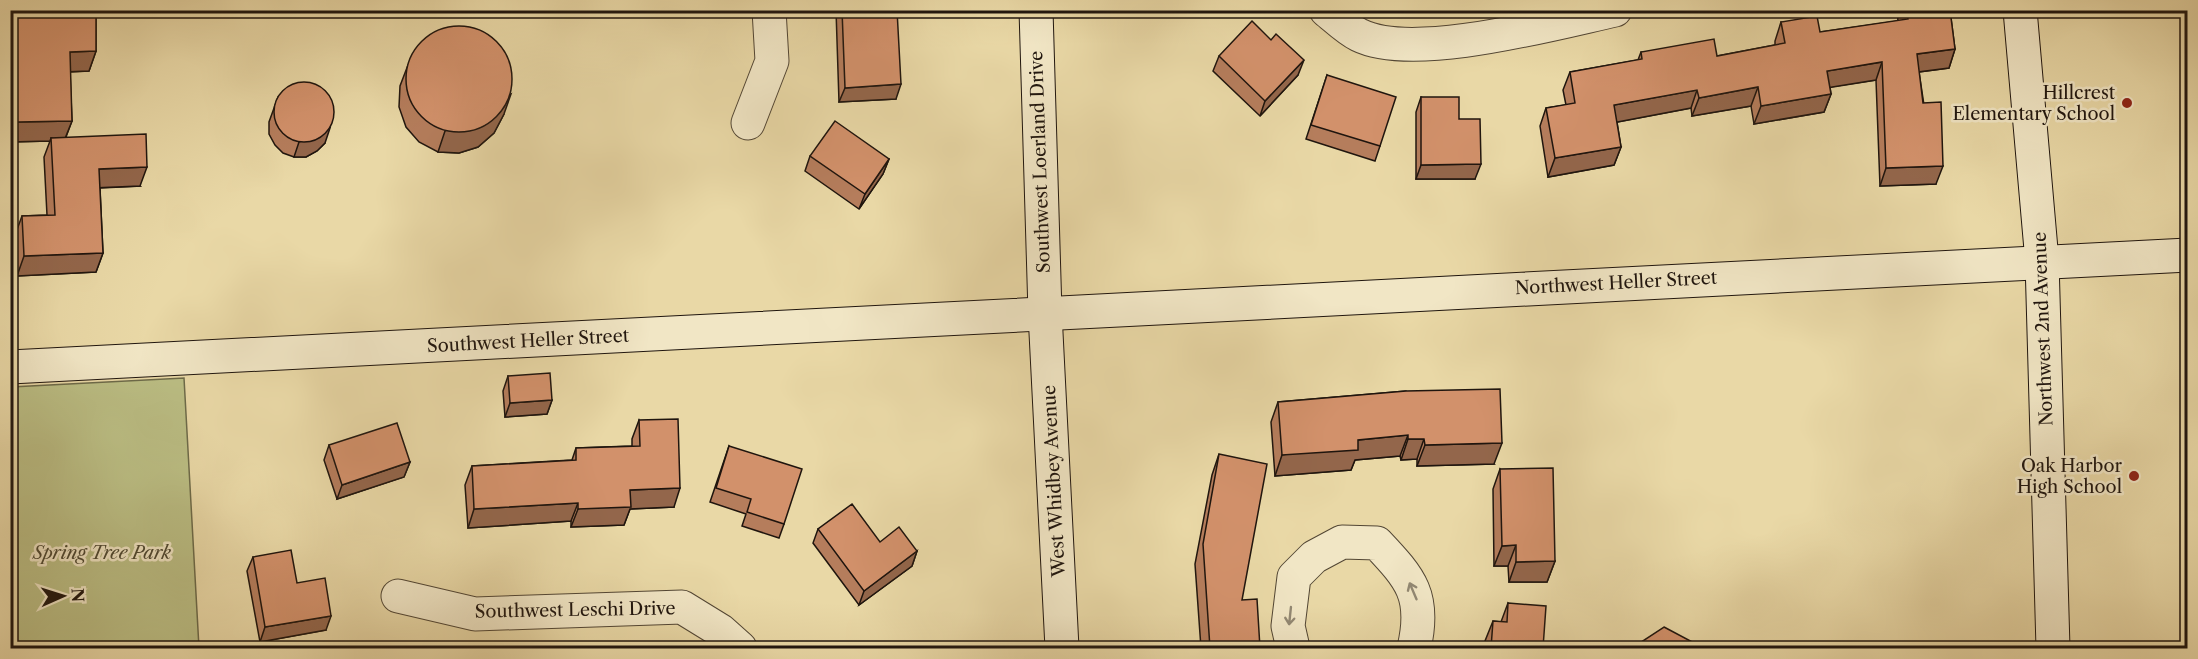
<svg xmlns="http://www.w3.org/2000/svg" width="2198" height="659" font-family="'Libre Caslon Text',serif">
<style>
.green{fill:#bbbe84;stroke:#6d6a49;stroke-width:1.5}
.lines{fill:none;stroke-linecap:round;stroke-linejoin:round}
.street-casing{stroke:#524634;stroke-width:35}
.secondary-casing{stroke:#1f150e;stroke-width:35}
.street{stroke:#f1e6c5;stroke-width:33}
.secondary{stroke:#f1e6c5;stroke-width:33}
.wall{fill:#b57d5c;stroke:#1f150e;stroke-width:1.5}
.shaded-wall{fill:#93664b;stroke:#1f150e;stroke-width:1.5}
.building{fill:#d2916b;stroke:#1f150e;stroke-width:1.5}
.oneway{stroke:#928873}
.poi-dot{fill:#8f2418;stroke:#f1e6c5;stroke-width:2}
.labels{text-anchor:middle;stroke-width:5;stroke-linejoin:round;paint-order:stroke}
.poi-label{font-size:18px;fill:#1f150e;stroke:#f1e6c5;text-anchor:end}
.street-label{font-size:18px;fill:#1f150e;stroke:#f1e6c5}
.park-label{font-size:18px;font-style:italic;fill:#4e4831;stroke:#f1e6c5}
</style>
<rect width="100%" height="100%" fill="#e9d8a6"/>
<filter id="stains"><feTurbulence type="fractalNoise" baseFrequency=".00333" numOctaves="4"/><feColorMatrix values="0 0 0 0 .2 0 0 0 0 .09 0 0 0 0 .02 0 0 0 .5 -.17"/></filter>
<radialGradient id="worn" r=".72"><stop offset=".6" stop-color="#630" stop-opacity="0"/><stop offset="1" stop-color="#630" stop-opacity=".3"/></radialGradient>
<path class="green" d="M184 378 199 648H11V387Z"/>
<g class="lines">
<g class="street-casing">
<g id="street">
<path d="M1326 10C1336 18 1347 29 1359 35 1413 62 1555 23 1615 10"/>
<path d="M748 123 772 61 769 10"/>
<path d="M398 596 475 614 682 607 721 631 740 648"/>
<path d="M1293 648 1288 626 1294 577 1314 557 1342 542 1377 543C1411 579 1426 596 1414 648"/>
</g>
</g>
<g class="secondary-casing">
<g id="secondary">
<path d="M1036 10 1045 313 1062 648"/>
<path d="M2020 10 2042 261 2053 648"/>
<path d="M10 367 2188 255"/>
</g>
</g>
<use href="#street" class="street"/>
<use href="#secondary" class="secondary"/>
</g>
<g class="wall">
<path d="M12 10H96V51L89 71 70 72 72 121 66 137 140 186 100 188 103 253 96 272 17 276 15 235 22 216 47 215 44 157 50 141 10 142V15Z"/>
<path d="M836 10H916L915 12 897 13 896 99 839 102Z"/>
<path d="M1897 10H1950L1955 49 1949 68 1919 72 1936 184 1880 186 1876 80 1830 87 1831 94 1824 112 1754 124 1751 106 1692 116 1691 108 1617 122 1621 147 1614 165 1548 177 1540 126 1546 108 1566 105 1563 90 1570 72 1638 60 1641 52 1717 56 1775 45V41L1781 22 1820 32 1898 21Z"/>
<path d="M1271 40 1298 75 1260 116 1213 71 1219 56Z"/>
<path d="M408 65 504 114 494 133 478 147 459 153 438 152 419 142 406 127 399 107 400 86Z"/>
<path d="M1327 75 1380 146 1375 161 1306 139Z"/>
<path d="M278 97 325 143 317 151 306 157H294L283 153 275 145 269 134V122Z"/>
<path d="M1421 97 1459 119 1475 179H1416V112Z"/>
<path d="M810 156 889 159 883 174 859 209 805 171Z"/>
<path d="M508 376 552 400 547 414 505 417 503 391Z"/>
<path d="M1406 391 1494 464 1417 466V459L1401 460 1400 456 1355 460 1351 470 1275 476 1271 422 1278 402Z"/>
<path d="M639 420 674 507 630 509 624 525 571 527V521L468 528 465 485 472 466 572 460 576 448 632 446V439Z"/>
<path d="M329 445 410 462 404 477 337 499 324 460Z"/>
<path d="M729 446 784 524 779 538 742 526 746 514 710 502Z"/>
<path d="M1219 454 1242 600 1260 648H1201L1195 564 1212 475Z"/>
<path d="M1500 469 1555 561 1547 582H1509L1508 566H1494L1493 489Z"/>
<path d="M818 529 880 542 917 551 912 566 859 605 813 543Z"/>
<path d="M253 557 297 583 326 630 260 642 247 571Z"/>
<path d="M1508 603 1543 648H1485V641L1493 621 1501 622Z"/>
</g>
<g class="shaded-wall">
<path d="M892 10H916L915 12 891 14Z"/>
<path d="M1182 10H1200L1180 16Z"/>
<path d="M1955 49 1949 68 1910 73 1917 54Z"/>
<path d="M96 51 89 71 62 72 70 52Z"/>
<path d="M1304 60 1298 75 1260 116 1265 101Z"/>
<path d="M1882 62 1876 80 1820 89 1827 71Z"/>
<path d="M901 84 896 99 839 102 845 88Z"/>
<path d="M1758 87 1751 106 1692 116 1699 98Z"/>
<path d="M1697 90 1691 108 1607 124 1614 105Z"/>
<path d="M511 94 504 114 494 133 478 147 459 153 438 152 445 131Z"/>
<path d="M1831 94 1824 112 1754 124 1761 106Z"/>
<path d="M72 121 64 141 51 138 50 141 10 142 17 122Z"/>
<path d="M330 128 325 143 317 151 306 157H294L299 142Z"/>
<path d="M1621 147 1614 165 1548 177 1555 158Z"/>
<path d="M889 159 883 174 859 209 865 194Z"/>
<path d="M1481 164 1475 179H1416L1421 165Z"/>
<path d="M1943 166 1936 184 1880 186 1886 168Z"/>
<path d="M147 167 140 186 92 188 99 169Z"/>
<path d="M103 253 96 272 17 276 24 256Z"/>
<path d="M552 400 547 414 505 417 510 403Z"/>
<path d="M1408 435 1400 456 1355 460 1351 470 1275 476 1282 455 1358 440Z"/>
<path d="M1408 439H1424L1417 459 1401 460Z"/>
<path d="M1502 443 1494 464 1417 466 1425 445Z"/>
<path d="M410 462 404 477 337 499 342 485Z"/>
<path d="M680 488 674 507 630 509 624 525 571 527 578 509 630 490Z"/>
<path d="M578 503 571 521 468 528 474 509Z"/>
<path d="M1516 545 1508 566H1494L1502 546Z"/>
<path d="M917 551 912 566 859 605 864 591Z"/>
<path d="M1555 561 1547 582H1509L1516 562Z"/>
<path d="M331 616 326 630 260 642 265 627Z"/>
</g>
<g class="building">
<path d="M14 10H96V51L70 52 72 121 17 122Z"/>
<path d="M842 10H897L901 84 845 88Z"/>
<path d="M1906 10H1950L1955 49 1917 54 1923 103 1941 102 1943 166 1886 168 1882 62 1827 71 1831 94 1761 106 1758 87 1699 98 1697 90 1614 105 1621 147 1555 158 1546 108 1575 103 1570 72 1642 59 1641 52 1714 39 1717 56 1785 43 1781 22 1817 16 1820 32 1908 19Z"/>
<path d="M1252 21 1271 40 1276 34 1304 60 1265 101 1219 56Z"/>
<circle cx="459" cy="79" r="53"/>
<path d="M1327 75 1396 97 1380 146 1311 125Z"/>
<circle cx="304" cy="112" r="30"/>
<path d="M1421 97H1459V119H1480L1481 164 1421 165Z"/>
<path d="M835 121 889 159 865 194 810 156Z"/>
<path d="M146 134 147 167 99 169 103 253 24 256 22 216 55 215 51 138Z"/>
<path d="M550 373 552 400 510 403 508 376Z"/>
<path d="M1500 389 1502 443 1425 445 1424 439H1408V435L1358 440V450L1282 455 1278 402 1406 391Z"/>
<path d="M678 419 680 488 630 490 631 507 578 509V503L474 509 472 466 576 460V448L640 446 639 420Z"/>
<path d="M397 423 410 462 342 485 329 445Z"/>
<path d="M729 446 802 469 784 524 747 512 751 499 716 488Z"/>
<path d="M1219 454 1267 464 1242 600 1257 599 1260 648H1210L1203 544Z"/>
<path d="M1553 468 1555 561 1516 562V545L1502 546 1500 469Z"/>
<path d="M852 504 880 542 899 527 917 551 864 591 818 529Z"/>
<path d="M291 550 297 583 325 578 331 616 265 627 253 557Z"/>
<path d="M1508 603 1546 606 1543 648H1491L1493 621 1507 622Z"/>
<path d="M1664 627 1698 645 1699 648H1632Z"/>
<path d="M922 642V648H867V645Z"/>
</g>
<defs><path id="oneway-shaft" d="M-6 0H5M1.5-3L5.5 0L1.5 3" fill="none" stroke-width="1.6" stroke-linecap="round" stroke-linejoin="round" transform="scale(1.5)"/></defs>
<g class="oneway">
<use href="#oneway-shaft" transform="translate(1413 591) rotate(-113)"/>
<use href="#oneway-shaft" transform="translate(1290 616) rotate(96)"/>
</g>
<g class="poi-dot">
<circle cx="2127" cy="103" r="6"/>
<circle cx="2134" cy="476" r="6"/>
</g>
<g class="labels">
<g class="poi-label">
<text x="2115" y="99">Hillcrest<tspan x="2115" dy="21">Elementary School</tspan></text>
<text x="2122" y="472">Oak Harbor<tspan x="2122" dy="21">High School</tspan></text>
</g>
<g class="street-label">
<text transform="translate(1040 162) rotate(-92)" y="6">Southwest Loerland Drive</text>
<text transform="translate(1616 283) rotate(-3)" y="6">Northwest Heller Street</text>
<text transform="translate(2043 329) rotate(-92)" y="6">Northwest 2nd Avenue</text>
<text transform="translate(528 341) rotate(-3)" y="6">Southwest Heller Street</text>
<text transform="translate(1054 481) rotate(-93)" y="6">West Whidbey Avenue</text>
<text transform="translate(575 610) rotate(-1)" y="6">Southwest Leschi Drive</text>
</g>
<g class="park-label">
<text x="102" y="559">Spring Tree Park</text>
</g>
</g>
<rect width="2198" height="659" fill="none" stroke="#e9d8a6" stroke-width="36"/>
<rect x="12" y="12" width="2174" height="635" fill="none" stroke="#1f150e" stroke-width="3"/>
<rect x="18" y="18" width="2162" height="623" fill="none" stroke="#1f150e" stroke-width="1.5"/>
<g transform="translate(63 596) rotate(87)" stroke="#f1e6c5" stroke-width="4.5" paint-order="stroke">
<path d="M0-4.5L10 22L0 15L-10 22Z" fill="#1f150e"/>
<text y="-9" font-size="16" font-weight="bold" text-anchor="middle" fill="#1f150e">N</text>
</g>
<rect width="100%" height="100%" filter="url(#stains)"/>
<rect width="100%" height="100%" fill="url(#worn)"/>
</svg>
